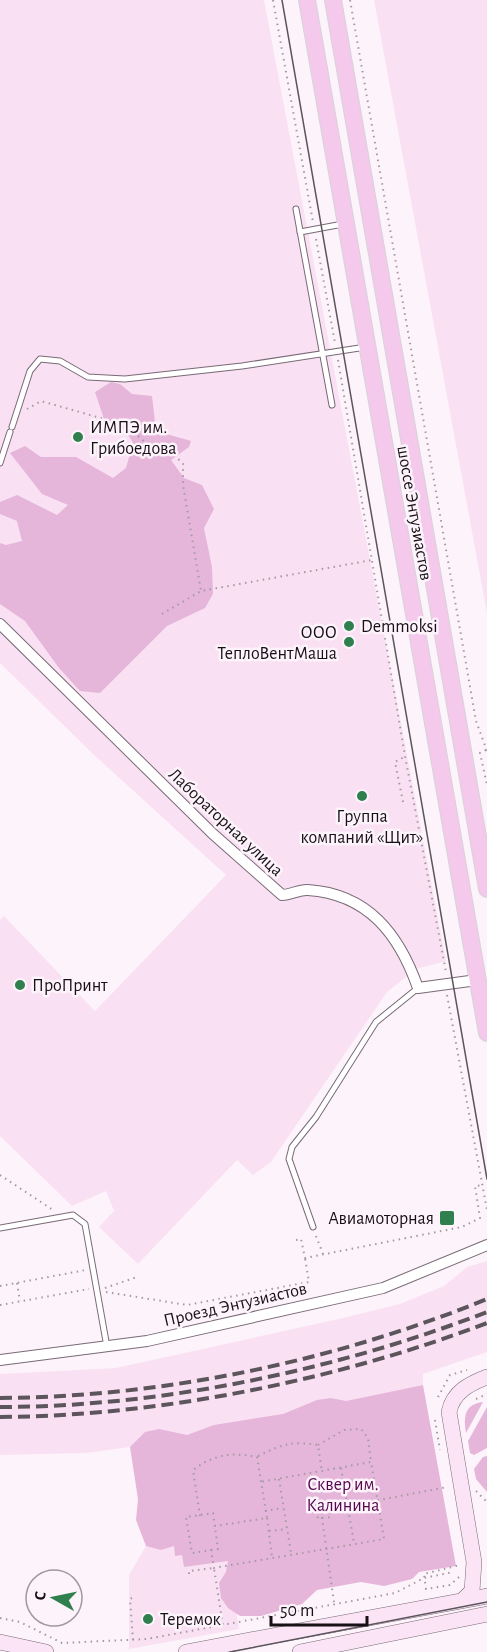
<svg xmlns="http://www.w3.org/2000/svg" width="487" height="1652" font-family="'Alegreya Sans',sans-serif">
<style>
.built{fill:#f9e1f3}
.green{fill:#e5b5da}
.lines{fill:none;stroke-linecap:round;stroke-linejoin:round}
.lane-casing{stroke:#796a76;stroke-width:7}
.street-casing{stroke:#796a76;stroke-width:12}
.secondary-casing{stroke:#796a76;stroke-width:16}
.primary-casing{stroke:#d5d4d5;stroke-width:18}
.path{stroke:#a29aa0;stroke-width:2;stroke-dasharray:1.5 4.5;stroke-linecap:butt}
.lane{stroke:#fff;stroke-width:5}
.street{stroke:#fff;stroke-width:10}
.secondary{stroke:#fae4f5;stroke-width:15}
.primary{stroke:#f4c9eb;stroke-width:16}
.tram{stroke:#5c555b;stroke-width:1.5}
.rail{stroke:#5c555b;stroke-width:4;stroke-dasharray:12 6;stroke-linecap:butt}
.poi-dot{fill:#2f7f4f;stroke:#fdf3fb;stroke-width:2}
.labels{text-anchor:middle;stroke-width:5;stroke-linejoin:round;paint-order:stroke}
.poi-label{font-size:18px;fill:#171116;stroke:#fdf3fb;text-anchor:start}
.street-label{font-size:18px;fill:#171116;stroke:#fdf3fb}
.park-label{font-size:18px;fill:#56044c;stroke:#fdf3fb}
</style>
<rect width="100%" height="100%" fill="#fdf3fb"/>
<g class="built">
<path d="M0 0H264L446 961 416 969 387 992 271 1162 253 1175 237 1160 138 1264 99 1227 114 1211 106 1191 72 1206 0 1136V920L4 916 95 1011 226 875 93 754 0 663Z"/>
<path d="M374 0H487V613Z"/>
<path d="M487 1261V1352L423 1374V1385L130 1447 86 1453 0 1455V1374L116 1368 343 1318 400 1304 444 1286 467 1267Z"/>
<path d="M173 1542 182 1555 184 1567 228 1561 239 1629 129 1649V1575L146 1546Z"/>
</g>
<g class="green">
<path d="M111 382 120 384 132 394 152 396 156 431 191 441 189 447 171 460 184 478 202 485 214 509 204 528 212 567 213 594 205 608 167 626 100 693 80 691 59 668 25 621 0 604V543L6 545 22 541 17 521 0 514V502L17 495 57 515 68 505 42 494 10 453 25 446 41 457H76L113 478 126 468 133 443 125 429 104 419 95 392Z"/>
<path d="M423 1385 456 1566 419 1572 412 1579 384 1586 361 1582 317 1590 302 1604 261 1616H240L228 1608 221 1598 219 1583 226 1572 228 1561 184 1567 182 1555 175 1556 174 1546 161 1550 146 1546 136 1520 138 1499 130 1447 145 1432 159 1429 187 1435 214 1425 283 1414 317 1400 331 1398 346 1401Z"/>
<path d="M483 1402 466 1433C463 1416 465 1404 483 1402Z"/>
<path d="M487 1407V1448L474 1455 470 1453 468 1441Z"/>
<path d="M487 1456V1492L476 1479 474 1469 483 1457Z"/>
</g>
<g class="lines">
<g class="lane-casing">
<g id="lane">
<path d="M296 209 332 405"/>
<path d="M300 232 343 224"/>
<path d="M12 427 30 371 40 359 60 361 88 377 125 379 242 366 366 347"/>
<path d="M0 463 10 432"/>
<path d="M313 1227 289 1159 292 1147 316 1117 376 1022 418 988"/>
<path d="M0 1228 73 1215 85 1224 107 1347"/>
</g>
</g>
<g class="street-casing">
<g id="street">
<path d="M0 624 213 834 282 895C291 895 300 889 308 890 368 894 399 934 418 988L477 980"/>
<path d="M0 1360 147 1341 383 1288 487 1245"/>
</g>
</g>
<g class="secondary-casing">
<g id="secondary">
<path d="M463 1600 472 1591 474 1562 449 1412C453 1392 469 1384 487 1377"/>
<path d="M0 1642 46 1652"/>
<path d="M186 1652 487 1596"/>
<path d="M300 1652 487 1614"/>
</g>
</g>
<g class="primary-casing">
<g id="primary">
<path d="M307 0 487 1033"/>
<path d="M333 0 487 889"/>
</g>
</g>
<g class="path">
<path d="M273 0 313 222"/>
<path d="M350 0 476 721 487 751"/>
<path d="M316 239 335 343"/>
<path d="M338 360 405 756 446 972"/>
<path d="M27 409 41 401 104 419 132 431 145 442 169 449 183 464V485L201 591"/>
<path d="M162 614 201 591 372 560"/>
<path d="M486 750 480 753 487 785"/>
<path d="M403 802 395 762 404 757"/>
<path d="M447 995 487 1210"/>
<path d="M0 1175 53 1210"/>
<path d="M316 1236 323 1254"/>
<path d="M296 1240 301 1239 305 1258 462 1227 480 1218 475 1186 483 1185"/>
<path d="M17 1283 20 1301"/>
<path d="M0 1286 86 1270"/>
<path d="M105 1288 137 1277"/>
<path d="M106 1292 187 1305 309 1282 305 1258"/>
<path d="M0 1305 89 1289"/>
<path d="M438 1397 450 1375 467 1370"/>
<path d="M476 1399 487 1394"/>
<path d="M435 1420 440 1450"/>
<path d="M318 1445 344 1430 361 1429 368 1438 371 1462"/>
<path d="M258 1456C283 1444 290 1441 318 1445L322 1472"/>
<path d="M341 1468 354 1543"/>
<path d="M279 1479 291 1553"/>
<path d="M476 1491 487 1502"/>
<path d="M348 1506 447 1487"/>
<path d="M265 1511 283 1508"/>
<path d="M200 1516 193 1470C215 1454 231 1452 257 1457L267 1518 215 1526"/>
<path d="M267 1518 272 1557"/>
<path d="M322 1518 331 1517 329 1503 316 1505 318 1519 322 1518 334 1602"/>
<path d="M269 1531 287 1529"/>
<path d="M211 1550 218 1549 213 1513 186 1517 192 1553 211 1550 214 1568 384 1539 371 1462 260 1482"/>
<path d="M189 1574V1571L214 1568 223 1626"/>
<path d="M459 1577 450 1585 426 1589 424 1574 460 1565"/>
<path d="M132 1598 130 1599 133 1640"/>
<path d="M0 1618 20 1622 62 1643 147 1639 395 1593 424 1578 453 1572"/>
</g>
<use href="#lane" class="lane"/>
<use href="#street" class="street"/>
<use href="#secondary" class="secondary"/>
<use href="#primary" class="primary"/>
<g class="tram">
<path d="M282 0 487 1179"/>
<path d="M230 1652 487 1602"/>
</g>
<g class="rail">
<path d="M0 1398C164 1397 335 1361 487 1299"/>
<path d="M0 1407C161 1407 337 1370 487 1312"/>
<path d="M0 1417C161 1416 337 1380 487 1323"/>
</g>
</g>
<g class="poi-dot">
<circle cx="78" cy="437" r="6"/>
<circle cx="349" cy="626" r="6"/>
<circle cx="349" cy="642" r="6"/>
<circle cx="362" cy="796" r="6"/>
<circle cx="20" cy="985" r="6"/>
<rect x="439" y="1210" width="16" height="16" rx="3"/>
<circle cx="148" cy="1619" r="6"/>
</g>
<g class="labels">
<g class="poi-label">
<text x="90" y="433">ИМПЭ им.<tspan x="90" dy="21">Грибоедова</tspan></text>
<text x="361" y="632">Demmoksi</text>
<text x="337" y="638" text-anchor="end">ООО<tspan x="337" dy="21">ТеплоВентМаша</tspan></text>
<text x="362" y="822" text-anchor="middle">Группа<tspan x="362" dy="21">компаний «Щит»</tspan></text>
<text x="32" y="991">ПроПринт</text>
<text x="434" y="1224" text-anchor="end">Авиамоторная</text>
<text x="160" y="1625">Теремок</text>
</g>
<g class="street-label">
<text transform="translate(415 513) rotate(80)" y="6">шоссе Энтузиастов</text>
<text transform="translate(226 822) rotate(43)" y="6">Лабораторная улица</text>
<text transform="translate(235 1304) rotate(-13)" y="6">Проезд Энтузиастов</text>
</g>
<g class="park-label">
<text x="343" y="1490">Сквер им.<tspan x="343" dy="21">Калинина</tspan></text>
</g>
</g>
<g transform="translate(54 1598) rotate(279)"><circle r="28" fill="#fdf3fb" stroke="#a1999f" stroke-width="1.5"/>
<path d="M0-4.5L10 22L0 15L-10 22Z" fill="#2f7f4f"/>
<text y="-9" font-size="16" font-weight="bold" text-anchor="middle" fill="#171116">С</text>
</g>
<path d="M271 1616v9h96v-9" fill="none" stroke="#171116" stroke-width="3"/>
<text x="280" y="1616" font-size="18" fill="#171116" stroke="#fdf3fb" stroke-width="4.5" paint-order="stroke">50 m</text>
</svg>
